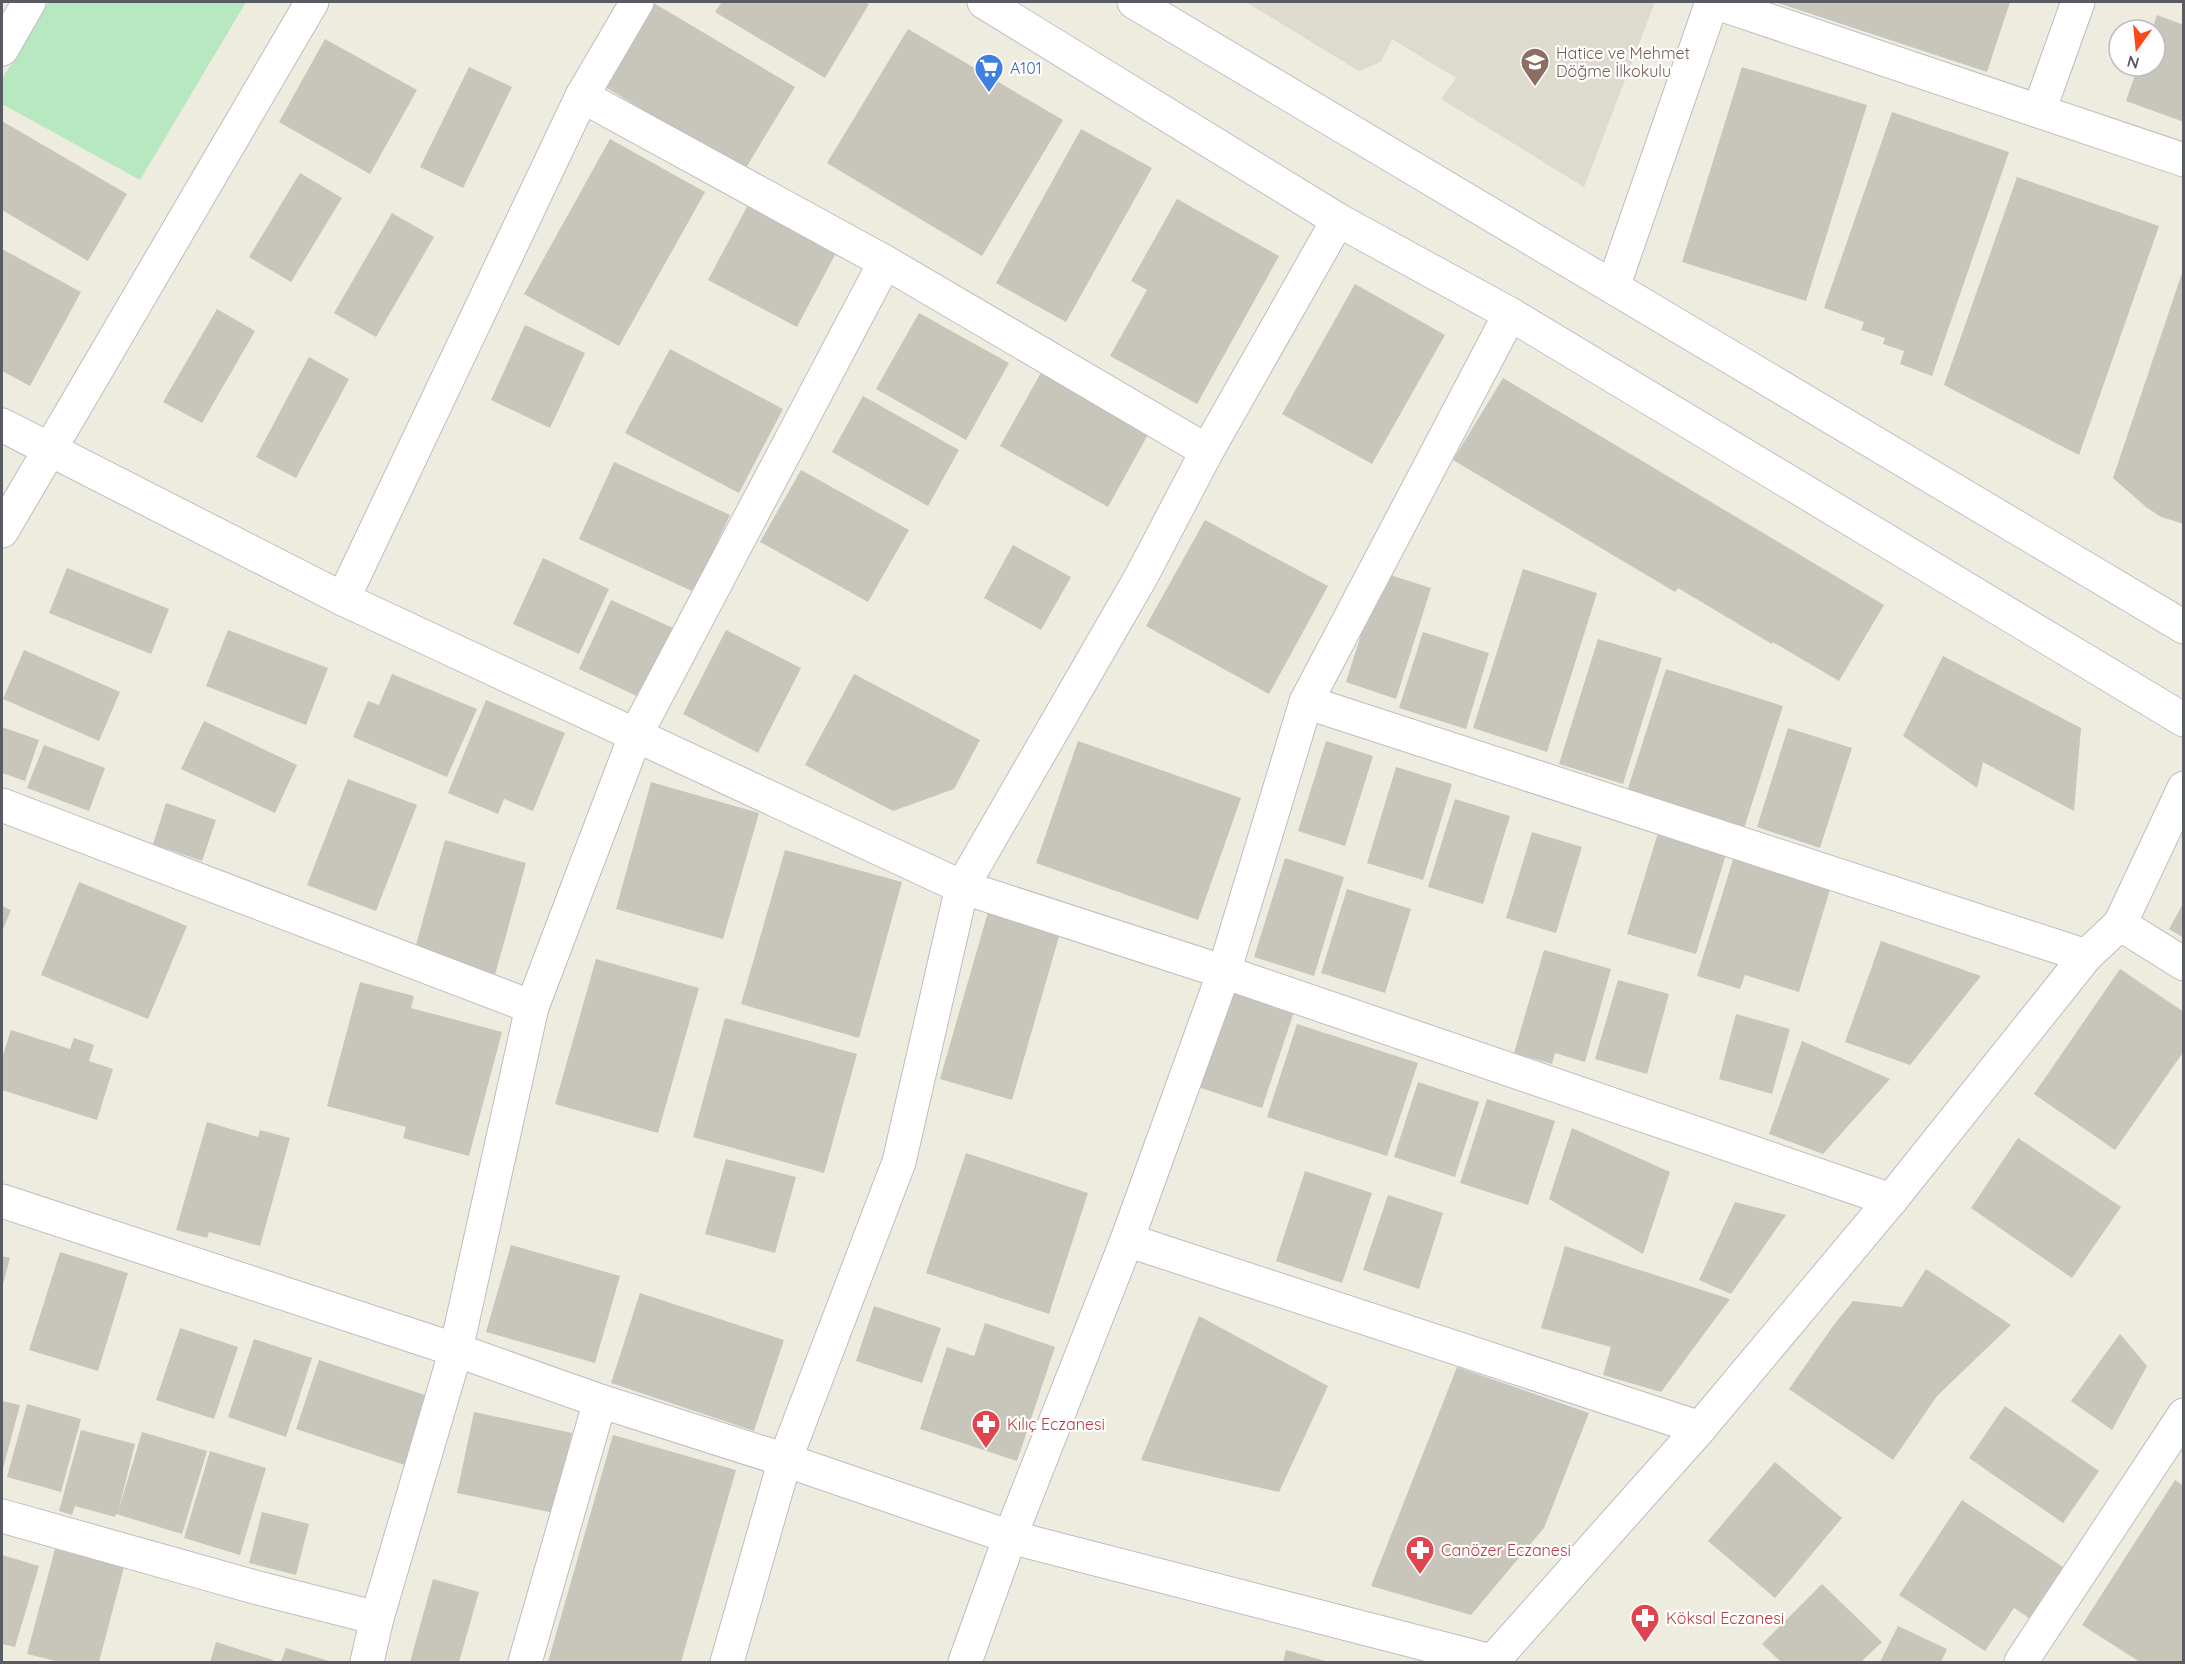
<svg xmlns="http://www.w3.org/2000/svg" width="2185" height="1664" font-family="Quicksand,sans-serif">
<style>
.education{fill:#dcdbcd}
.green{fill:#b7e8bf}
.building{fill:#c8c6bb}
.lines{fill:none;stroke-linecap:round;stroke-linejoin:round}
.street-casing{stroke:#bcbdc4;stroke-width:35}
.secondary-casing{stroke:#bfc1ca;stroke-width:35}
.street{stroke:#fff;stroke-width:33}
.secondary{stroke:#fff;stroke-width:33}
.labels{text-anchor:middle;stroke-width:4.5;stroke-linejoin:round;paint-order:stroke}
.education-label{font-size:16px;fill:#785e54;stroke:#fff;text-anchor:start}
.shop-label{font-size:16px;fill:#366cbe;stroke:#fff;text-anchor:start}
.health-label{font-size:16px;fill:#be3a42;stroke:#fff;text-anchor:start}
</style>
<rect width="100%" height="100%" fill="#edecde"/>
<path class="education" d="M1246 2H1655L1584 187 1441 99 1456 78 1392 39 1381 62 1359 71Z"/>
<path class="green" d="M49 2H246L140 180 2 104V79Z"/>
<g class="building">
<path d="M652 2 795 87 744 171 602 85Z"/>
<path d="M722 2H865L869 4 825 78 715 12Z"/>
<path d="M1775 2H2010L1987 72Z"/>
<path d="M2157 15 2184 25V122L2126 101 2138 66H2155V30H2152Z"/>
<path d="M908 29 1063 120 982 256 827 163Z"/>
<path d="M325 39 417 90 370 174 279 122Z"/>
<path d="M469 67 512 87 463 188 420 167Z"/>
<path d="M1742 67 1867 105 1806 301 1682 262Z"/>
<path d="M1892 112 2009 152 1932 376 1900 364 1904 351 1883 344 1885 338 1861 330 1864 322 1824 308Z"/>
<path d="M2 121 127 194 88 261 2 210Z"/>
<path d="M1081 129 1152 168 1066 322 996 283Z"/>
<path d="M610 139 705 192 619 346 524 294Z"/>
<path d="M300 173 342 198 291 282 249 257Z"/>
<path d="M2017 177 2159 226 2079 455 1944 385Z"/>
<path d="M1177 199 1279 256 1197 404 1110 356 1147 290 1131 281Z"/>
<path d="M749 203 838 249 797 327 708 280Z"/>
<path d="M392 213 434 237 376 337 334 313Z"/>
<path d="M2 249 81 292 30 386 2 371Z"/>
<path d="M2184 267V524L2161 517 2146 507 2113 478Z"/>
<path d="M1355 284 1445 335 1372 464 1282 414Z"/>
<path d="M217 309 255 331 202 423 163 402Z"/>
<path d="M919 313 1009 363 966 440 876 389Z"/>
<path d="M525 325 585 353 550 428 491 400Z"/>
<path d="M670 349 783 409 739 493 625 433Z"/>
<path d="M309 357 349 379 296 478 256 457Z"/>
<path d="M1043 369 1151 429 1108 507 1000 446Z"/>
<path d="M1503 378 1884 605 1839 681 1773 642 1772 644 1678 588 1675 592 1453 460Z"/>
<path d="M863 396 959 450 928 506 832 452Z"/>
<path d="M614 462 730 515 694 592 579 539Z"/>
<path d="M801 470 909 530 868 602 760 542Z"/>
<path d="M1205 520 1328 586 1269 694 1146 626Z"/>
<path d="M1013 545 1071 577 1041 630 984 598Z"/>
<path d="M543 558 609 589 579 654 513 624Z"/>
<path d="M67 568 169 609 151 654 49 613Z"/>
<path d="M1523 569 1597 593 1547 752 1473 728Z"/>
<path d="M1381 572 1431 588 1396 699 1346 682Z"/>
<path d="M611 600 673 628 641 698 579 669Z"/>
<path d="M228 630 328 668 306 725 206 686Z"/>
<path d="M726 630 801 668 758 753 683 714Z"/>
<path d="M1423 632 1489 653 1466 729 1399 708Z"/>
<path d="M1598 639 1662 658 1623 784 1559 764Z"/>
<path d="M24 650 120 692 99 741 3 699Z"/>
<path d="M1943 656 2081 728 2074 811 1983 762 1977 788 1903 736Z"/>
<path d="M1666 669 1783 706 1742 835 1625 798Z"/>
<path d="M392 674 477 709 447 777 353 737 368 701 379 705Z"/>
<path d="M854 674 980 740 954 789 893 811 805 765Z"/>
<path d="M486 700 565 733 533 811 504 799 498 814 448 793Z"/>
<path d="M204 721 297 765 275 813 181 769Z"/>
<path d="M2 727 39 740 25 781 2 773Z"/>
<path d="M1788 728 1852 748 1820 848 1757 827Z"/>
<path d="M1078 741 1241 798 1198 920 1036 863Z"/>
<path d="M1326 741 1373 756 1345 846 1298 831Z"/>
<path d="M44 745 105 768 89 811 27 788Z"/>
<path d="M1396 767 1452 784 1423 880 1367 863Z"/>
<path d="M348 779 417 805 376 911 307 885Z"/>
<path d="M651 782 759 813 723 939 616 909Z"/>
<path d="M1455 799 1510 816 1483 904 1428 887Z"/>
<path d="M166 803 216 820 202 861 153 844Z"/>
<path d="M1532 832 1582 847 1556 933 1506 918Z"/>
<path d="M1658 833 1726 854 1696 954 1627 934Z"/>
<path d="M445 840 526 863 495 975 414 952Z"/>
<path d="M785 850 902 882 859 1038 741 1004Z"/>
<path d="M1735 853 1832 883 1799 992 1745 975 1740 989 1697 976Z"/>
<path d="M1285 858 1344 877 1314 976 1254 957Z"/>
<path d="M79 882 187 926 148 1019 41 975Z"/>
<path d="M1347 889 1411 909 1385 993 1321 973Z"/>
<path d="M2184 902V938L2169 929Z"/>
<path d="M2 906 11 910 2 932Z"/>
<path d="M988 912 1060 933 1012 1100 940 1079Z"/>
<path d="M1881 941 1981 976 1910 1065 1845 1042Z"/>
<path d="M1544 950 1611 969 1585 1062 1555 1053 1552 1064 1514 1053Z"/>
<path d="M596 959 699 988 658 1133 555 1104Z"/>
<path d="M2120 969 2184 1012V1051L2115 1150 2034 1094Z"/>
<path d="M1618 980 1669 994 1647 1074 1595 1059Z"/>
<path d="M360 982 414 996 411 1008 502 1032 469 1156 403 1138 406 1127 327 1106Z"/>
<path d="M1231 988 1295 1009 1262 1108 1198 1087Z"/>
<path d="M1736 1014 1790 1029 1772 1094 1719 1079Z"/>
<path d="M725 1018 857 1054 824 1173 693 1137Z"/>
<path d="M1297 1024 1418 1063 1387 1156 1267 1117Z"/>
<path d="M11 1030 70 1049 74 1038 94 1045 89 1061 113 1069 97 1120 2 1090V1058Z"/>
<path d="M1802 1041 1890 1079 1823 1154 1769 1134Z"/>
<path d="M1418 1082 1479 1102 1455 1177 1394 1157Z"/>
<path d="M1487 1099 1555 1121 1528 1205 1460 1183Z"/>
<path d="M207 1122 258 1137 260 1130 290 1138 260 1246 209 1232 207 1238 176 1230Z"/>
<path d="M1572 1128 1670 1172 1643 1254 1549 1199Z"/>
<path d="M2018 1138 2121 1207 2072 1278 1971 1208Z"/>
<path d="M966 1153 1088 1193 1049 1314 926 1273Z"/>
<path d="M726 1159 796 1177 775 1253 705 1234Z"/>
<path d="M1305 1171 1372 1193 1342 1283 1276 1261Z"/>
<path d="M1388 1195 1443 1213 1419 1289 1363 1270Z"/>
<path d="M1735 1202 1786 1215 1731 1294 1699 1280Z"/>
<path d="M511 1245 620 1276 595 1363 486 1332Z"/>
<path d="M1565 1246 1730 1299 1661 1392 1603 1375 1611 1347 1541 1328Z"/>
<path d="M60 1252 128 1273 98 1371 29 1350Z"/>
<path d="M2 1256 10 1258 2 1288Z"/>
<path d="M1926 1269 2011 1325 1937 1396 1893 1460 1789 1389 1833 1326 1853 1301 1902 1307Z"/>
<path d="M640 1293 784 1340 754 1431 611 1383Z"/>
<path d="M874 1306 941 1328 922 1383 856 1361Z"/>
<path d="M1199 1316 1328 1386 1279 1492 1141 1460Z"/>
<path d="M985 1323 1055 1347 1017 1461 920 1429 947 1347 974 1356Z"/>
<path d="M180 1328 238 1347 214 1419 156 1400Z"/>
<path d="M2120 1334 2147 1366 2112 1430 2071 1401Z"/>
<path d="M254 1339 312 1358 286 1437 228 1417Z"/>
<path d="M319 1360 428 1396 405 1465 296 1429Z"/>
<path d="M1457 1367 1589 1413 1544 1528 1471 1615 1371 1586Z"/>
<path d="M2 1401 20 1405 2 1472Z"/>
<path d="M27 1404 81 1419 61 1492 7 1477Z"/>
<path d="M2005 1406 2099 1471 2063 1523 1969 1458Z"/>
<path d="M474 1412 572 1433 554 1513 457 1493Z"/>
<path d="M81 1430 135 1444 118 1512 142 1432 207 1451 182 1534 116 1514 115 1517 75 1506 72 1515 59 1511Z"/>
<path d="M613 1435 736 1470 681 1662H548Z"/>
<path d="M210 1451 266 1468 240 1555 184 1538Z"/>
<path d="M1775 1462 1842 1518 1775 1598 1708 1541Z"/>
<path d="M2175 1480 2184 1486V1662H2140L2082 1625Z"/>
<path d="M1962 1500 2063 1567 2029 1618 2014 1608 1985 1651 1899 1595Z"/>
<path d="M262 1512 309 1524 296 1575 249 1563Z"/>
<path d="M55 1549 124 1567 99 1662H60L27 1654Z"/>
<path d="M2 1555 39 1566 15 1647 2 1644Z"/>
<path d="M433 1579 479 1592 459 1662H410Z"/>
<path d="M1822 1584 1882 1642 1861 1662H1781L1762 1644Z"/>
<path d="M1898 1626 1947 1649 1941 1662H1880Z"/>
<path d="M216 1642 273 1660 272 1662H210Z"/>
<path d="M286 1648 332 1662H281Z"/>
<path d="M1286 1650 1329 1662H1283Z"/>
</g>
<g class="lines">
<g class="street-casing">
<g id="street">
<path d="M1714 2 2184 160"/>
<path d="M2 49 29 2"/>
<path d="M582 96 637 2"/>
<path d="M2039 111 2078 2"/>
<path d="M1613 287 1712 2"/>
<path d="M2 425 343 599 962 887 1224 972 1891 1200"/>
<path d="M2 531 312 2"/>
<path d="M343 599 582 96 885 262 1207 451"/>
<path d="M1306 702 2086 956"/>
<path d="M2 805 532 1007"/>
<path d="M2120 924 2184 964"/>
<path d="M2 1201 456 1350 600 1401 785 1460 1010 1537 1495 1662"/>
<path d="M1127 1240 1700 1428"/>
<path d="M2 1516 258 1588 377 1618"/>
<path d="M367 1662 377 1618 456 1350 532 1007 636 734 885 262"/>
<path d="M525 1662 600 1401"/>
<path d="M727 1662 785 1460 899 1162 962 887 1141 577 1207 451 1338 220"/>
<path d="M965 1662 1010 1537 1127 1240 1224 972 1306 702 1510 314"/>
<path d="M1492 1662 1700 1428 1891 1200 2086 956 2120 924 2184 788"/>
<path d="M2021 1662 2184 1415"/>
</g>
</g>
<g class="secondary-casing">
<g id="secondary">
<path d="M984 2 1338 220 1510 314 2184 720"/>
<path d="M1134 2 2184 627"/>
</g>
</g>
<use href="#street" class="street"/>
<use href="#secondary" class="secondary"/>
</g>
<defs>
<g id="school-pin" transform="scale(1.5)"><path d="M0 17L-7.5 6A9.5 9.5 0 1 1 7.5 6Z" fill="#8d6e63" stroke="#fff"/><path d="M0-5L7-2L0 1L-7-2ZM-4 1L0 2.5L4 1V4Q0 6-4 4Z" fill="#fff"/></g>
<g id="supermarket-pin" transform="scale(1.5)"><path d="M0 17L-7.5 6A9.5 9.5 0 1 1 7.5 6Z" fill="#3f7fe0" stroke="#fff"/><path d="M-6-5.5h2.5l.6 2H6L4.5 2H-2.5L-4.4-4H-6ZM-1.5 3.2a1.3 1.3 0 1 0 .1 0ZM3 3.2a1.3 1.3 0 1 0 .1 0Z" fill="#fff"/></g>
<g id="pharmacy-pin" transform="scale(1.5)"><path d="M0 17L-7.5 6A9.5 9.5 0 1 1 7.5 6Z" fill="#e0444e" stroke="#fff"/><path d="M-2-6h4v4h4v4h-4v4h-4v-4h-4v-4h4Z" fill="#fff"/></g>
</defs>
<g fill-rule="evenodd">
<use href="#school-pin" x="1535" y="62"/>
<use href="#supermarket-pin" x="989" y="68"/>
<use href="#pharmacy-pin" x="986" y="1424"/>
<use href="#pharmacy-pin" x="1420" y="1550"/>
<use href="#pharmacy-pin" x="1645" y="1618"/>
</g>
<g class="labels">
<g class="education-label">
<text x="1556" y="59">Hatice ve Mehmet<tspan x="1556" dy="18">Döğme İlkokulu</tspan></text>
</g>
<g class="shop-label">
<text x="1010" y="74">A101</text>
</g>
<g class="health-label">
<text x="1007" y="1430">Kılıç Eczanesi</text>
<text x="1441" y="1556">Canözer Eczanesi</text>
<text x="1666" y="1624">Köksal Eczanesi</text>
</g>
</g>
<rect width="2185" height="1664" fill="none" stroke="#585b62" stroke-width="6"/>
<g transform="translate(2137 48) rotate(195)"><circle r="28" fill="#ffffff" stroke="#bcbdc0" stroke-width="1.5"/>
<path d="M0-4.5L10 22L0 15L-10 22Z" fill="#fc4a16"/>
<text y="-9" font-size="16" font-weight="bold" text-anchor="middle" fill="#585b62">N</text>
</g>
</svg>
